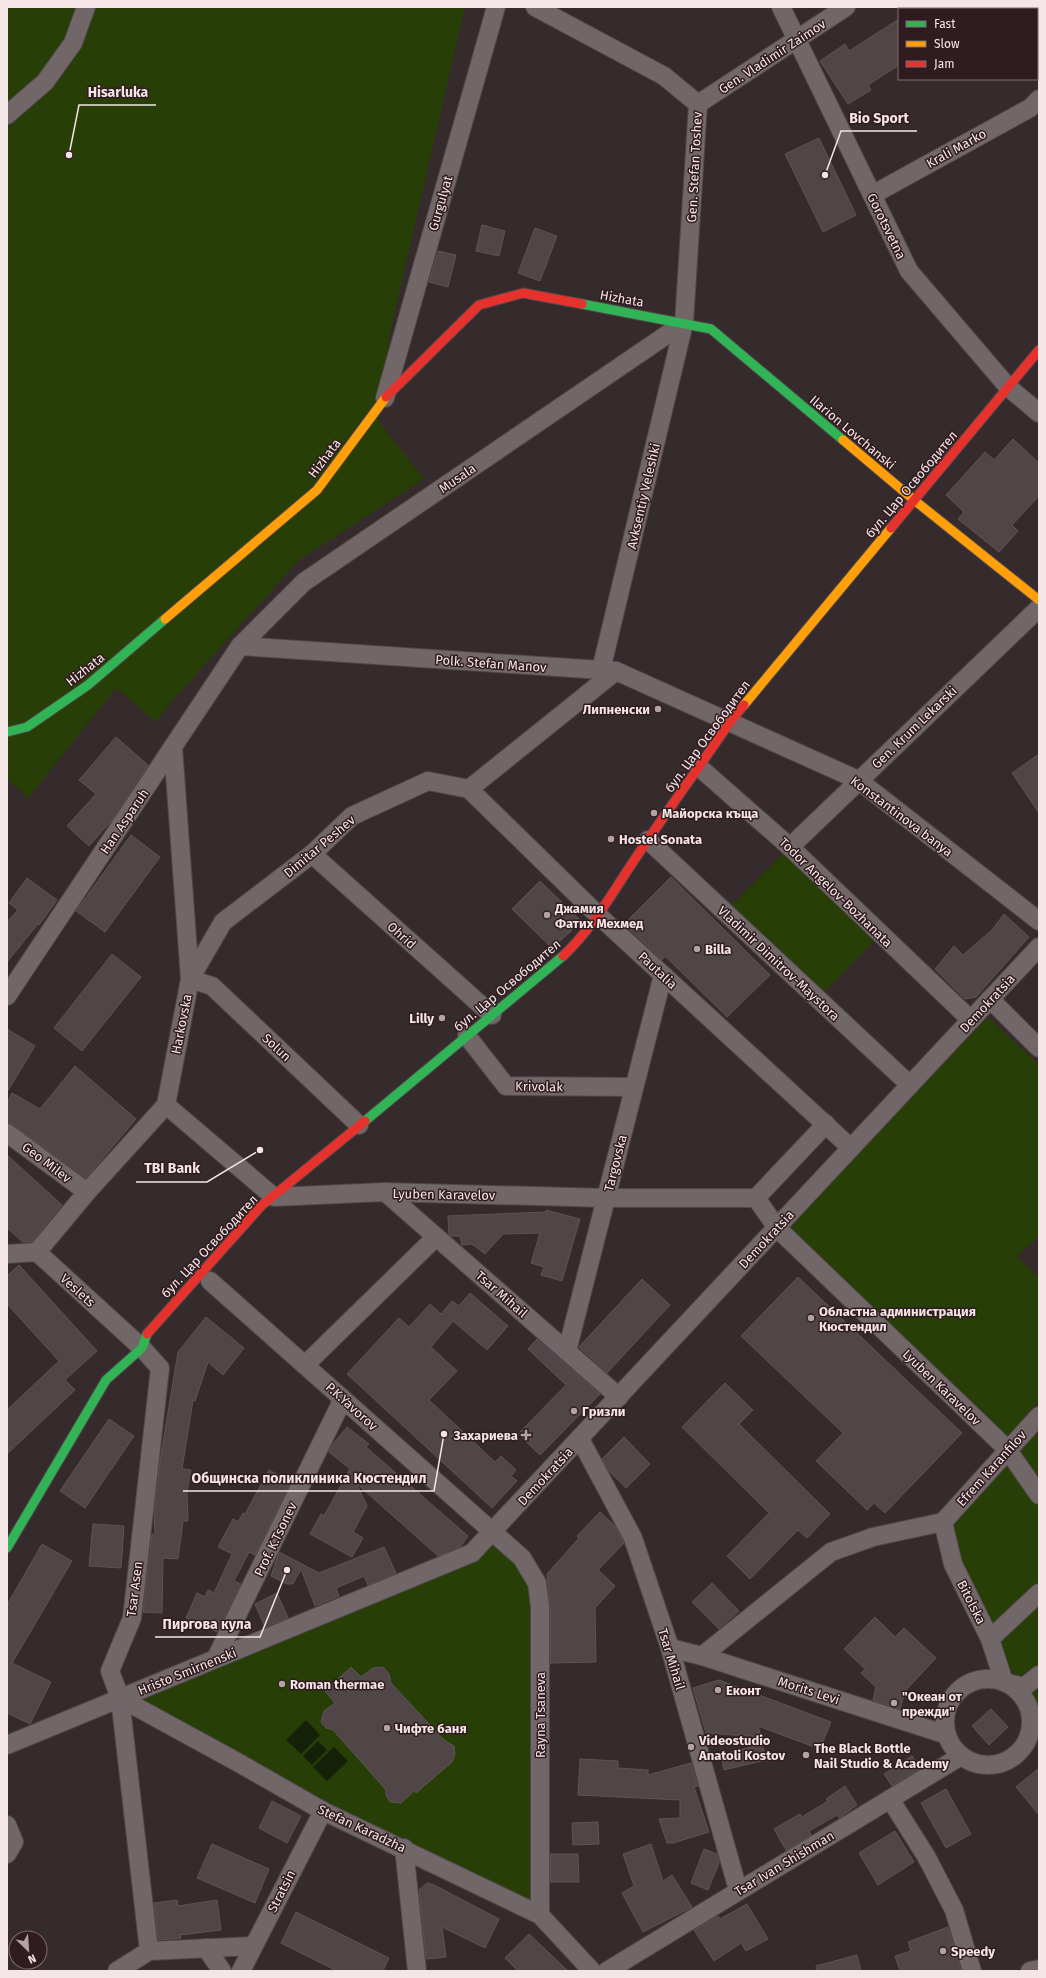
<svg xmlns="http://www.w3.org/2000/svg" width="1046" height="1978" font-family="'Fira Sans',sans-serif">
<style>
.green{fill:#273e07}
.water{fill:#142008}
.building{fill:#514647;stroke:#5e5455}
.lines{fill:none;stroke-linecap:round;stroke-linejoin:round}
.street-casing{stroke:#504648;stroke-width:20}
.fast-casing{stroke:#504648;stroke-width:11}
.slow-casing{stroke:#504648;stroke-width:11}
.jam-casing{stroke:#504648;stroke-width:11}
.street{stroke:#716769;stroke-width:18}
.fast{stroke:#30b455;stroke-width:9}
.slow{stroke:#ff9f0a;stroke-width:9}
.jam{stroke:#e5322d;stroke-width:9}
.poi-dot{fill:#b2a4a6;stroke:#301c1f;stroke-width:1.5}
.labels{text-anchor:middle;stroke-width:3;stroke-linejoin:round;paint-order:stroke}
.street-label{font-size:13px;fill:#f4e5e7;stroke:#301c1f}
.poi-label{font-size:13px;font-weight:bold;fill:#f4e5e7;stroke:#301c1f;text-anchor:start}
.leader{fill:none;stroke:#f4e5e7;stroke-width:1.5}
.callout-dot{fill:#f4e5e7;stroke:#301c1f;stroke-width:1.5}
.callout-label{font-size:14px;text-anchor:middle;font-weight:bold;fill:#f4e5e7;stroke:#301c1f;stroke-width:3;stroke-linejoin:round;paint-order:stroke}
</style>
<rect width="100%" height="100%" fill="#362b2c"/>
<g class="green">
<path d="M7 7H465L390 333 379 422 424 479 299 560 172 701 156 722 116 688 28 798 7 779Z"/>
<path d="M790 847 880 934 818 999 725 912Z"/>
<path d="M988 1017 1039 1065V1236L1017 1257 1039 1278V1400L1006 1440 785 1229Z"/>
<path d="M1039 1416V1710L990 1639 943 1522Z"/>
<path d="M493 1532 537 1583 540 1915 120 1698 472 1553Z"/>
</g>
<g class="water">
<path d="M306 1720 320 1735 301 1754 286 1740Z"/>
<path d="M318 1741 327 1750 312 1765 303 1756Z"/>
<path d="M334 1747 348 1761 327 1781 313 1767Z"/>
</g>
<g class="building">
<path d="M899 19V65L868 85 871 90 848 104 820 61 845 44 849 51Z"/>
<path d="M819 138 856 215 823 232 785 154Z"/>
<path d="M482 225 505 231 499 256 476 251Z"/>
<path d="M535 228 557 236 540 281 518 273Z"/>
<path d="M438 251 456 255 448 287 429 282Z"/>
<path d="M1013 439 1039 463V496L1012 525 1018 531 999 552 958 519 964 512 946 495 985 452 994 460Z"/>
<path d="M116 737 148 765 111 821 89 846 67 826 96 794 79 780Z"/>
<path d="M1039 754V813L1012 773Z"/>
<path d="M131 835 160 857 105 932 76 911Z"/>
<path d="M671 877 770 975 727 1017 665 956 662 960 624 924Z"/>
<path d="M27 878 57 900 39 925 38 924 7 962V922L18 910 9 903Z"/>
<path d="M540 881 580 920 570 932 552 948 512 909Z"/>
<path d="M1004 914 1029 937 976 997 965 999 935 969 954 946 963 955 992 930Z"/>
<path d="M112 954 141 977 82 1051 54 1028Z"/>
<path d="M7 1029 35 1046 7 1092Z"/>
<path d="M75 1066 136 1119 86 1178 13 1125 7 1123V1103L12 1093 40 1109Z"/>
<path d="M7 1155 62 1205 32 1242H23L7 1228Z"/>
<path d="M546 1210 580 1219 562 1281 541 1275 544 1267 531 1263 540 1233 503 1234 485 1254 472 1244 462 1245 460 1236H451L449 1234 448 1216 546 1212Z"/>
<path d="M19 1265 97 1351 65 1380 75 1390 7 1454V1410L59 1361 7 1304V1276Z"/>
<path d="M798 1277 962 1433 885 1513 874 1503 867 1510 816 1461 843 1433 741 1336Z"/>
<path d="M642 1279 670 1305 607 1373 579 1347Z"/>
<path d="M470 1293 508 1326 487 1350 453 1321 431 1347 457 1371 429 1400 495 1462 501 1456 516 1470 511 1476 517 1481 492 1508 347 1374 399 1318 409 1327 430 1304 441 1314 452 1301 459 1306Z"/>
<path d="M206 1317 244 1348 223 1375 208 1362 195 1401 193 1400 182 1469 191 1470 187 1492 188 1521H183L178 1559 163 1558 162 1613 143 1612 152 1534 155 1535 154 1512 160 1461 178 1352Z"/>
<path d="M537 1339 600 1394 540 1455 518 1434 566 1385 528 1349Z"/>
<path d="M725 1383 753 1410 739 1424 830 1514 807 1538 798 1530 750 1579 727 1556 769 1513 682 1427Z"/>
<path d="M109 1419 134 1436 85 1508 60 1491Z"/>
<path d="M347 1427 369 1444 366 1447 468 1536 460 1547 438 1556 356 1483 367 1506 353 1532 363 1538 352 1557 310 1534 321 1514 324 1516 350 1469 329 1452 333 1444Z"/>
<path d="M624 1437 650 1464 626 1488 609 1471 602 1459Z"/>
<path d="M269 1470 291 1482 255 1555 249 1552 234 1581 241 1584 217 1632 186 1618 197 1593 205 1597 208 1590 214 1593 232 1554 218 1547 233 1519 238 1522 243 1513 245 1514Z"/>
<path d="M600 1512 615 1526 624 1543 598 1570 615 1586 595 1608 596 1662 550 1663V1607L547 1574 579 1538 577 1536Z"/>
<path d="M93 1524 124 1526 121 1568 89 1566Z"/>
<path d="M42 1544 72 1561 12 1663 51 1682 30 1724 7 1713V1605Z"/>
<path d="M384 1547 396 1573 368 1585 364 1576 336 1588 339 1596 315 1606 301 1569 293 1584H287L271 1576 279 1552 319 1573Z"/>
<path d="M712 1583 739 1611 719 1629 692 1602Z"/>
<path d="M277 1593 288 1618 265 1627 255 1604Z"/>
<path d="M875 1617 895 1637 904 1628 936 1658 905 1691 900 1709 873 1700 876 1687 861 1673 865 1669 844 1649Z"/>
<path d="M351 1667 361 1677 373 1668 381 1667 384 1668 389 1674 391 1683 444 1740 454 1746 455 1754 452 1762 416 1793 414 1791 401 1803 390 1802 386 1795V1790L333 1730 326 1728 321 1722 324 1711 335 1703 325 1691Z"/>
<path d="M719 1680 831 1722 820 1749 758 1726 761 1737 706 1733 693 1688Z"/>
<path d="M991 1709 1008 1727 989 1745 972 1726Z"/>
<path d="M762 1744 766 1760 724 1770 721 1755Z"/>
<path d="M912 1756 920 1769 892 1786 884 1774Z"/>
<path d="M580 1759 618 1761V1768L648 1770V1775L691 1763 698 1786 694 1787 709 1832 673 1843H667L659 1819 680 1818V1800L578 1795Z"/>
<path d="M1039 1768V1815L1016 1787Z"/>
<path d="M845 1786 857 1805 839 1818 837 1815 809 1831 811 1835 786 1850 774 1829 800 1814 802 1817 828 1801 826 1799Z"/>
<path d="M946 1789 971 1834 946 1848 921 1803Z"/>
<path d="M272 1801 301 1816 287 1843 259 1828Z"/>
<path d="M598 1822 599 1844 573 1845 572 1823Z"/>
<path d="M895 1831 914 1862 878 1885 859 1853Z"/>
<path d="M212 1844 269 1869 255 1903 197 1878Z"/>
<path d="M651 1844 663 1881 672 1875 692 1907 643 1932 622 1893 634 1886 623 1854Z"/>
<path d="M704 1849 717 1854 719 1863 708 1890 691 1883Z"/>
<path d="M550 1854H578L579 1882H550Z"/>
<path d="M427 1883 434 1885 499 1919 485 1948 442 1927 446 1957 426 1959 419 1890Z"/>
<path d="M177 1900 178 1906 217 1900 221 1930 180 1935 181 1938 158 1940 154 1903Z"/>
<path d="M747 1904 768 1939 746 1951 741 1943 714 1961 694 1930 718 1916 720 1919Z"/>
<path d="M296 1912 389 1958 383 1971H337L281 1943Z"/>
<path d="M948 1927 961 1971H900L895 1956 911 1951 908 1942Z"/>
<path d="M529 1934 568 1971H518L505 1958Z"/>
<path d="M857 1955 861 1971H817L816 1966Z"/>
</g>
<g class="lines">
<g class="street-casing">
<g id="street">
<path d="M535 7 664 76 698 104 684 323 601 670"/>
<path d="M781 7 909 271 1008 387 1039 413"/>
<path d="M698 104 846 7"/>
<path d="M7 115 45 82 73 43 86 7"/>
<path d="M872 195 1030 108 1039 99"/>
<path d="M385 398 496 7"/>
<path d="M240 646 616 671 858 780 1039 921"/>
<path d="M699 767 790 847 971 1020"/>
<path d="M469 789 599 916 851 1148"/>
<path d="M648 840 910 1085"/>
<path d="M790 847 1039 608"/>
<path d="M312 854 492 1015"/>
<path d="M7 996 240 646 304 582 684 323"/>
<path d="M990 999 1039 1048"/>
<path d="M467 1036 506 1086 634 1087"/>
<path d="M166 1105 274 1197 385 1192 606 1198H756L826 1124"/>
<path d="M359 1125 212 986 190 979 223 922 312 854 352 816 428 781 469 789 616 671"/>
<path d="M7 1133 87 1192"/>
<path d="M385 1192 619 1397"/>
<path d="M756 1198 777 1228 1007 1449 1039 1495"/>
<path d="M37 1252 87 1192 166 1105 190 979 173 747"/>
<path d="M7 1254 37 1252 142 1348 160 1368 132 1618 110 1671 120 1698 149 1951"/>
<path d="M210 1281 522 1558 537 1583 540 1607V1915"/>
<path d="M567 1351 663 975"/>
<path d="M305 1365 436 1237"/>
<path d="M580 1439 633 1538 670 1648 738 1890"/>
<path d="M943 1522 953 1564 990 1639 1004 1682 1024 1687 1039 1675"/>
<path d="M943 1522 1039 1416"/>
<path d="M990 1639 1039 1593"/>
<path d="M670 1648 702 1656 947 1735"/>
<path d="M702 1656 831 1552 873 1537 943 1522"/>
<path d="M216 1658 343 1399"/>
<circle cx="988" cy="1722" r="43"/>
<path d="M120 1698 239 1763 323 1811 540 1915 592 1971"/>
<path d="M7 1745 472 1553 1039 947"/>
<path d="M890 1799 926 1856 954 1910 972 1971"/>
<path d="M7 1825 14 1842 7 1854"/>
<path d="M404 1848 417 1971"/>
<path d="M206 1948 222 1971"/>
<path d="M117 1971 149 1951 253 1946"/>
<path d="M241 1971 323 1811"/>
<path d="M607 1971 961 1756"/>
<path d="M1030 1971 1039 1969"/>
</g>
</g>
<g class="fast-casing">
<g id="fast">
<path d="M582 304 711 329 843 440"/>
<path d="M7 732 27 727 88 685 165 619"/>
<path d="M365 1121 563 956"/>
<path d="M7 1548 106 1380 142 1348 147 1334"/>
</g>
</g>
<g class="slow-casing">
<g id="slow">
<path d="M843 440 914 500 1039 600"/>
<path d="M165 619 317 490 386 397"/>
<path d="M744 705 891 528"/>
</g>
</g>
<g class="jam-casing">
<g id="jam">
<path d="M386 397 479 305 523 293 582 304"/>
<path d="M891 528 1039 350"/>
<path d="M563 956C592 929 611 895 633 862 664 815 698 769 730 722L744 705"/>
<path d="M147 1334 261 1206 365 1121"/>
</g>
</g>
<use href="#street" class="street"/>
<use href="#fast" class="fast"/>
<use href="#slow" class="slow"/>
<use href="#jam" class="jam"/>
</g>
<g class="poi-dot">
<circle cx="658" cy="709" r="4"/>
<circle cx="654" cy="813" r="4"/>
<circle cx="611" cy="839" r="4"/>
<circle cx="547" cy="915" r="4"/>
<circle cx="697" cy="949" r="4"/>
<circle cx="442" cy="1018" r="4"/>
<circle cx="811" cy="1318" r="4"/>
<circle cx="574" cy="1411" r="4"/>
<path d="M524 1429h4v4h4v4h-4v4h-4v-4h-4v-4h4z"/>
<circle cx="282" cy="1684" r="4"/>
<circle cx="718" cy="1690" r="4"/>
<circle cx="894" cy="1703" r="4"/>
<circle cx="387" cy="1728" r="4"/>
<circle cx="691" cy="1747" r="4"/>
<circle cx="806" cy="1755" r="4"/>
<circle cx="943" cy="1951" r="4"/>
</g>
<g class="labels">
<g class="street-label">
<text transform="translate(772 56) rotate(-33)" y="5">Gen. Vladimir Zaimov</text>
<text transform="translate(956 148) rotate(-29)" y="5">Krali Marko</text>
<text transform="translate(694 167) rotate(-87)" y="5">Gen. Stefan Toshev</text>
<text transform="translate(440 203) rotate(-74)" y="5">Gurgulyat</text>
<text transform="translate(887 226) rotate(64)" y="5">Gorotsvetna</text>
<text transform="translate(622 298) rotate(10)" y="5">Hizhata</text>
<text transform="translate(853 432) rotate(40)" y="5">Ilarion Lovchanski</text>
<text transform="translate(324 458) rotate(-53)" y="5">Hizhata</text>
<text transform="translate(457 478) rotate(-34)" y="5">Musala</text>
<text transform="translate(911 484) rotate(-50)" y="5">бул. Цар Освободител</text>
<text transform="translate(643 496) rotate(-77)" y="5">Avksentiy Veleshki</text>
<text transform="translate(491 663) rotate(4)" y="5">Polk. Stefan Manov</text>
<text transform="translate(85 669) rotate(-38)" y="5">Hizhata</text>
<text transform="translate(914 727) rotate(-44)" y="5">Gen. Krum Lekarski</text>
<text transform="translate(707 736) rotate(-54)" y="5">бул. Цар Освободител</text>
<text transform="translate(902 816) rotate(37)" y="5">Konstantinova banya</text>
<text transform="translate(124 821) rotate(-56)" y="5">Han Asparuh</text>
<text transform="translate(319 846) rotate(-40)" y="5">Dimitar Peshev</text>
<text transform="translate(836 892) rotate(44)" y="5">Todor Angelov-Bozhanata</text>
<text transform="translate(402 935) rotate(42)" y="5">Ohrid</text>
<text transform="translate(779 963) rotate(43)" y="5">Vladimir Dimitrov-Maystora</text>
<text transform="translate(658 970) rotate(43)" y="5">Pautalia</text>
<text transform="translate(507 985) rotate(-40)" y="5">бул. Цар Освободител</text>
<text transform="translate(987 1003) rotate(-47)" y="5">Demokratsia</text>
<text transform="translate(181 1024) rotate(-79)" y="5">Harkovska</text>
<text transform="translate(277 1047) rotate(43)" y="5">Solun</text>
<text transform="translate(539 1086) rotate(1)" y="5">Krivolak</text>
<text transform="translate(47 1162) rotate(37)" y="5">Geo Milev</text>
<text transform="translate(615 1163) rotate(-76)" y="5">Targovska</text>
<text transform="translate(444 1194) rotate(1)" y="5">Lyuben Karavelov</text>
<text transform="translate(766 1239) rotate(-47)" y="5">Demokratsia</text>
<text transform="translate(209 1246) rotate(-47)" y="5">бул. Цар Освободител</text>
<text transform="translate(78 1290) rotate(42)" y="5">Veslets</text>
<text transform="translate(502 1294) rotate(41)" y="5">Tsar Mihail</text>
<text transform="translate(942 1387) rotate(44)" y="5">Lyuben Karavelov</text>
<text transform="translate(352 1406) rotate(42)" y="5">P.K.Yavorov</text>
<text transform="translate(991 1468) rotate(-48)" y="5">Efrem Karanfilov</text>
<text transform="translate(545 1476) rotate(-47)" y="5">Demokratsia</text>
<text transform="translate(275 1539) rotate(-64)" y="5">Prof. K.Tsonev</text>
<text transform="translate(134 1589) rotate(-83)" y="5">Tsar Asen</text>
<text transform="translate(972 1602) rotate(63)" y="5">Bitolska</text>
<text transform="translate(672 1659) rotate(73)" y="5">Tsar Mihail</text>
<text transform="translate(187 1671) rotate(-22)" y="5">Hristo Smirnenski</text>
<text transform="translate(809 1690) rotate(18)" y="5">Morits Levi</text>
<text transform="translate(540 1715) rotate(-90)" y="5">Rayna Tsaneva</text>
<text transform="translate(362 1828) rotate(25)" y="5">Stefan Karadzha</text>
<text transform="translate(784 1863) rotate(-31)" y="5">Tsar Ivan Shishman</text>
<text transform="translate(281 1891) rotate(-63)" y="5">Stratsin</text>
</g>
<g class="poi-label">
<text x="650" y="714" text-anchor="end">Липненски</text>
<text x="662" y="818">Майорска къща</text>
<text x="619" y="844">Hostel Sonata</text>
<text x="555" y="913">Джамия<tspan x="555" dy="15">Фатих Мехмед</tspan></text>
<text x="705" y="954">Billa</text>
<text x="434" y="1023" text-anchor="end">Lilly</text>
<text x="819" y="1316">Областна администрация<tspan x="819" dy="15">Кюстендил</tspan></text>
<text x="582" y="1416">Гризли</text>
<text x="518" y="1440" text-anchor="end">Захариева</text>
<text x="290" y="1689">Roman thermae</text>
<text x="726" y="1695">Еконт</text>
<text x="902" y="1701">"Океан от<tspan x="902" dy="15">прежди"</tspan></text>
<text x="395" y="1733">Чифте баня</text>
<text x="699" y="1745">Videostudio<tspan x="699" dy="15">Anatoli Kostov</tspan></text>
<text x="814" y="1753">The Black Bottle<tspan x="814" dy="15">Nail Studio &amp; Academy</tspan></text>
<text x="951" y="1956">Speedy</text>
</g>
</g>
<path class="leader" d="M69 155L79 105H156M825 175L841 131H917M260 1150L207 1182H136M444 1434L434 1491H183M287 1570L260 1637H155"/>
<g class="callout-dot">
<circle cx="69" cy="155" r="4"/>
<circle cx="825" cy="175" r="4"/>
<circle cx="260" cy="1150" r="4"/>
<circle cx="444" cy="1434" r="4"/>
<circle cx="287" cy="1570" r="4"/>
</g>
<g class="callout-label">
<text x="118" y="97">Hisarluka</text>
<text x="879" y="123">Bio Sport</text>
<text x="172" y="1173">TBI Bank</text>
<text x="309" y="1483">Общинска поликлиника Кюстендил</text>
<text x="207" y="1629">Пиргова кула</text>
</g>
<rect width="1046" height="1978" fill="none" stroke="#f4e5e7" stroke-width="16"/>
<rect x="898" y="8" width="140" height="72" fill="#301c1f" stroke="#7e6c6f"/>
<rect x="906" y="21" width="20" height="6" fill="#30b455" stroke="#7e6c6f"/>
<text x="934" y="28" font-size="12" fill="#f4e5e7">Fast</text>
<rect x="906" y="41" width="20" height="6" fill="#ff9f0a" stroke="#7e6c6f"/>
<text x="934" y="48" font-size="12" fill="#f4e5e7">Slow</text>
<rect x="906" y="61" width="20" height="6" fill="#e5322d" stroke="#7e6c6f"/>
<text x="934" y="68" font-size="12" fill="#f4e5e7">Jam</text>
<g transform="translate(28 1950) rotate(155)"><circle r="19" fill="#301c1f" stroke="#7e6c6f"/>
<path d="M0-3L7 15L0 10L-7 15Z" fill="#b2a4a6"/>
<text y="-6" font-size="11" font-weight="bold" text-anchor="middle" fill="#f4e5e7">N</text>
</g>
</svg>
